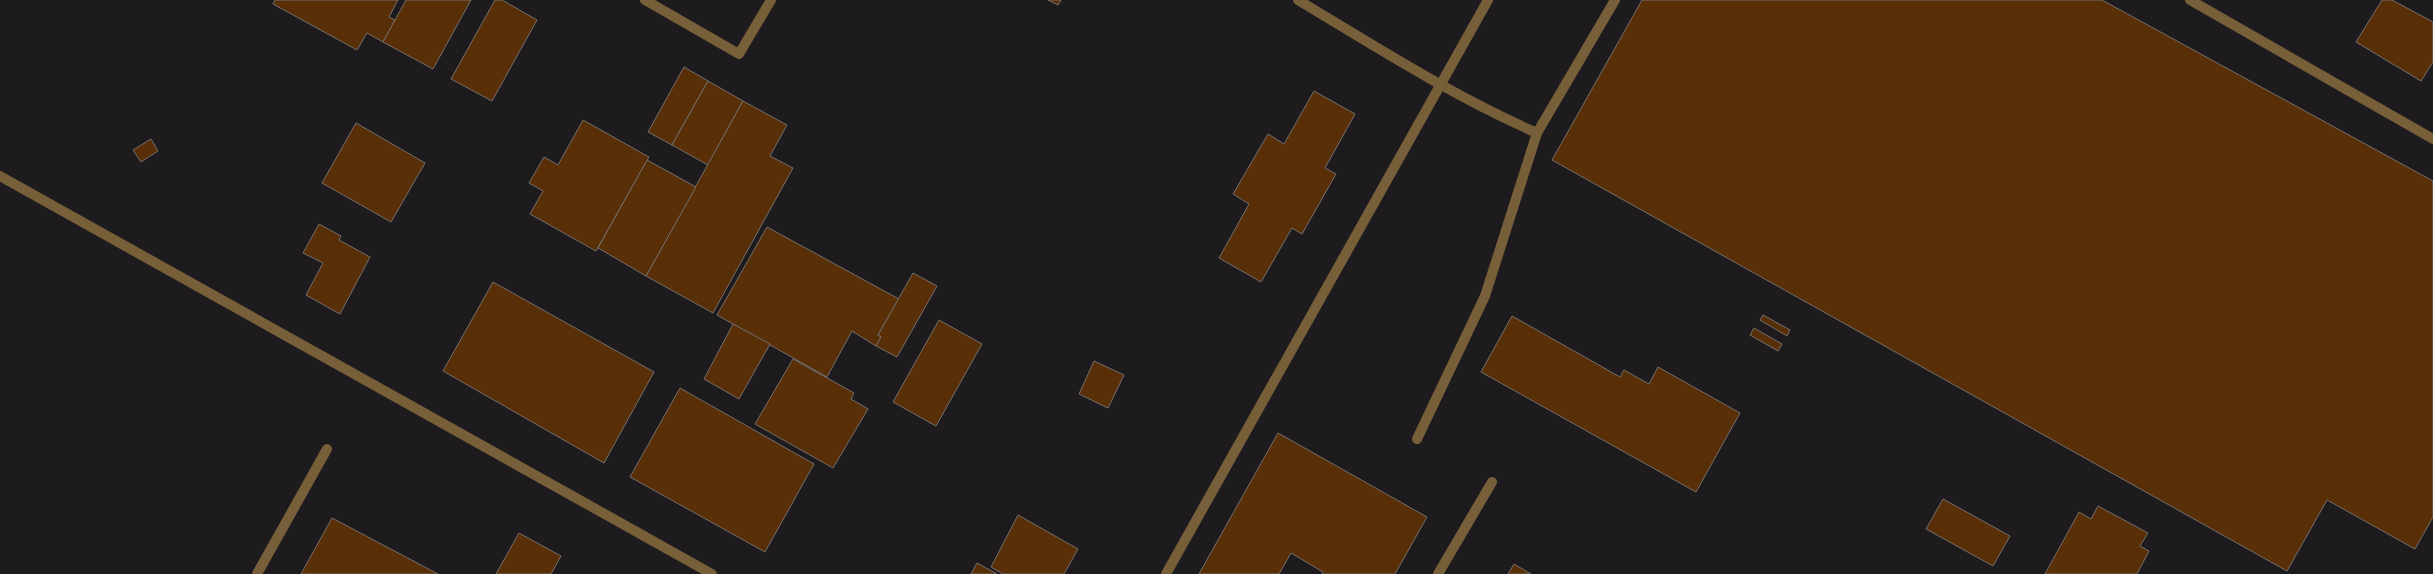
<svg xmlns="http://www.w3.org/2000/svg" width="2433" height="574" font-family="Barlow,sans-serif">
<style>
.building{fill:#582f06;stroke:#756f6c}
.lines{fill:none;stroke-linecap:round;stroke-linejoin:round}
.lane{stroke:#765f39;stroke-width:10}
</style>
<rect width="100%" height="100%" fill="#1e1b1f"/>
<g class="building">
<path d="M275 0H398L389 17 395 20 383 42 367 33 357 50 273 4Z"/>
<path d="M406 0H471L433 69 383 42Z"/>
<path d="M495 0H502L537 20 492 101 451 79Z"/>
<path d="M1048 0H1061L1058 5Z"/>
<path d="M1642 0H2102L2433 181V517L2415 549 2327 500 2287 571 1552 160Z"/>
<path d="M2382 0H2392L2433 22V62L2421 81 2356 42Z"/>
<path d="M684 67 708 81 672 145 648 132Z"/>
<path d="M708 81 743 101 708 165 672 145Z"/>
<path d="M1314 91 1355 114 1325 168 1336 174 1302 234 1292 228 1261 282 1219 258 1249 204 1233 194 1268 134 1284 144Z"/>
<path d="M743 101 787 125 770 156 793 168 713 313 646 276Z"/>
<path d="M583 120 649 157 596 251 530 214 543 191 529 183 544 157 558 165Z"/>
<path d="M356 123 425 163 391 222 322 183Z"/>
<path d="M151 139 158 151 141 162 133 150Z"/>
<path d="M647 160 696 187 646 276 598 248Z"/>
<path d="M319 224 341 236 339 240 370 257 340 314 306 295 323 263 303 253Z"/>
<path d="M767 227 899 299 878 335 881 337 876 346 852 331 827 377 717 315Z"/>
<path d="M913 273 937 286 897 357 876 346 881 337 878 335Z"/>
<path d="M493 282 654 372 604 463 443 371Z"/>
<path d="M1763 315 1790 330 1787 336 1760 320Z"/>
<path d="M1512 316 1620 377 1624 370 1649 384 1658 367 1740 413 1696 492 1481 372Z"/>
<path d="M939 320 982 344 936 426 893 402Z"/>
<path d="M733 324 770 344 739 399 704 379Z"/>
<path d="M1754 328 1782 344 1778 351 1750 335Z"/>
<path d="M793 359 854 393 851 399 868 409 833 468 755 424Z"/>
<path d="M1094 361 1124 375 1108 408 1079 394Z"/>
<path d="M680 388 814 464 765 552 630 477Z"/>
<path d="M1278 433 1427 517 1395 574H1322L1323 572 1291 553 1279 574H1199Z"/>
<path d="M1943 499 2010 536 1993 566 1926 529Z"/>
<path d="M2098 506 2148 533 2140 546 2149 551 2137 574H2045L2079 512 2091 519Z"/>
<path d="M1018 515 1078 549 1064 574H1003L991 567Z"/>
<path d="M332 518 438 574H301Z"/>
<path d="M519 533 561 556 551 574H496Z"/>
<path d="M977 563 997 574H971Z"/>
<path d="M1514 564 1531 574H1508Z"/>
</g>
<g class="lines">
<g class="lane">
<path d="M645 0 739 54 771 0"/>
<path d="M1298 0C1376 47 1453 96 1537 133L1485 296 1417 439"/>
<path d="M2190 0 2433 139"/>
<path d="M1537 133 1615 0"/>
<path d="M0 176 712 574"/>
<path d="M257 574 327 449"/>
<path d="M1166 574 1488 0"/>
<path d="M1438 574 1492 482"/>
</g>
</g>
</svg>
